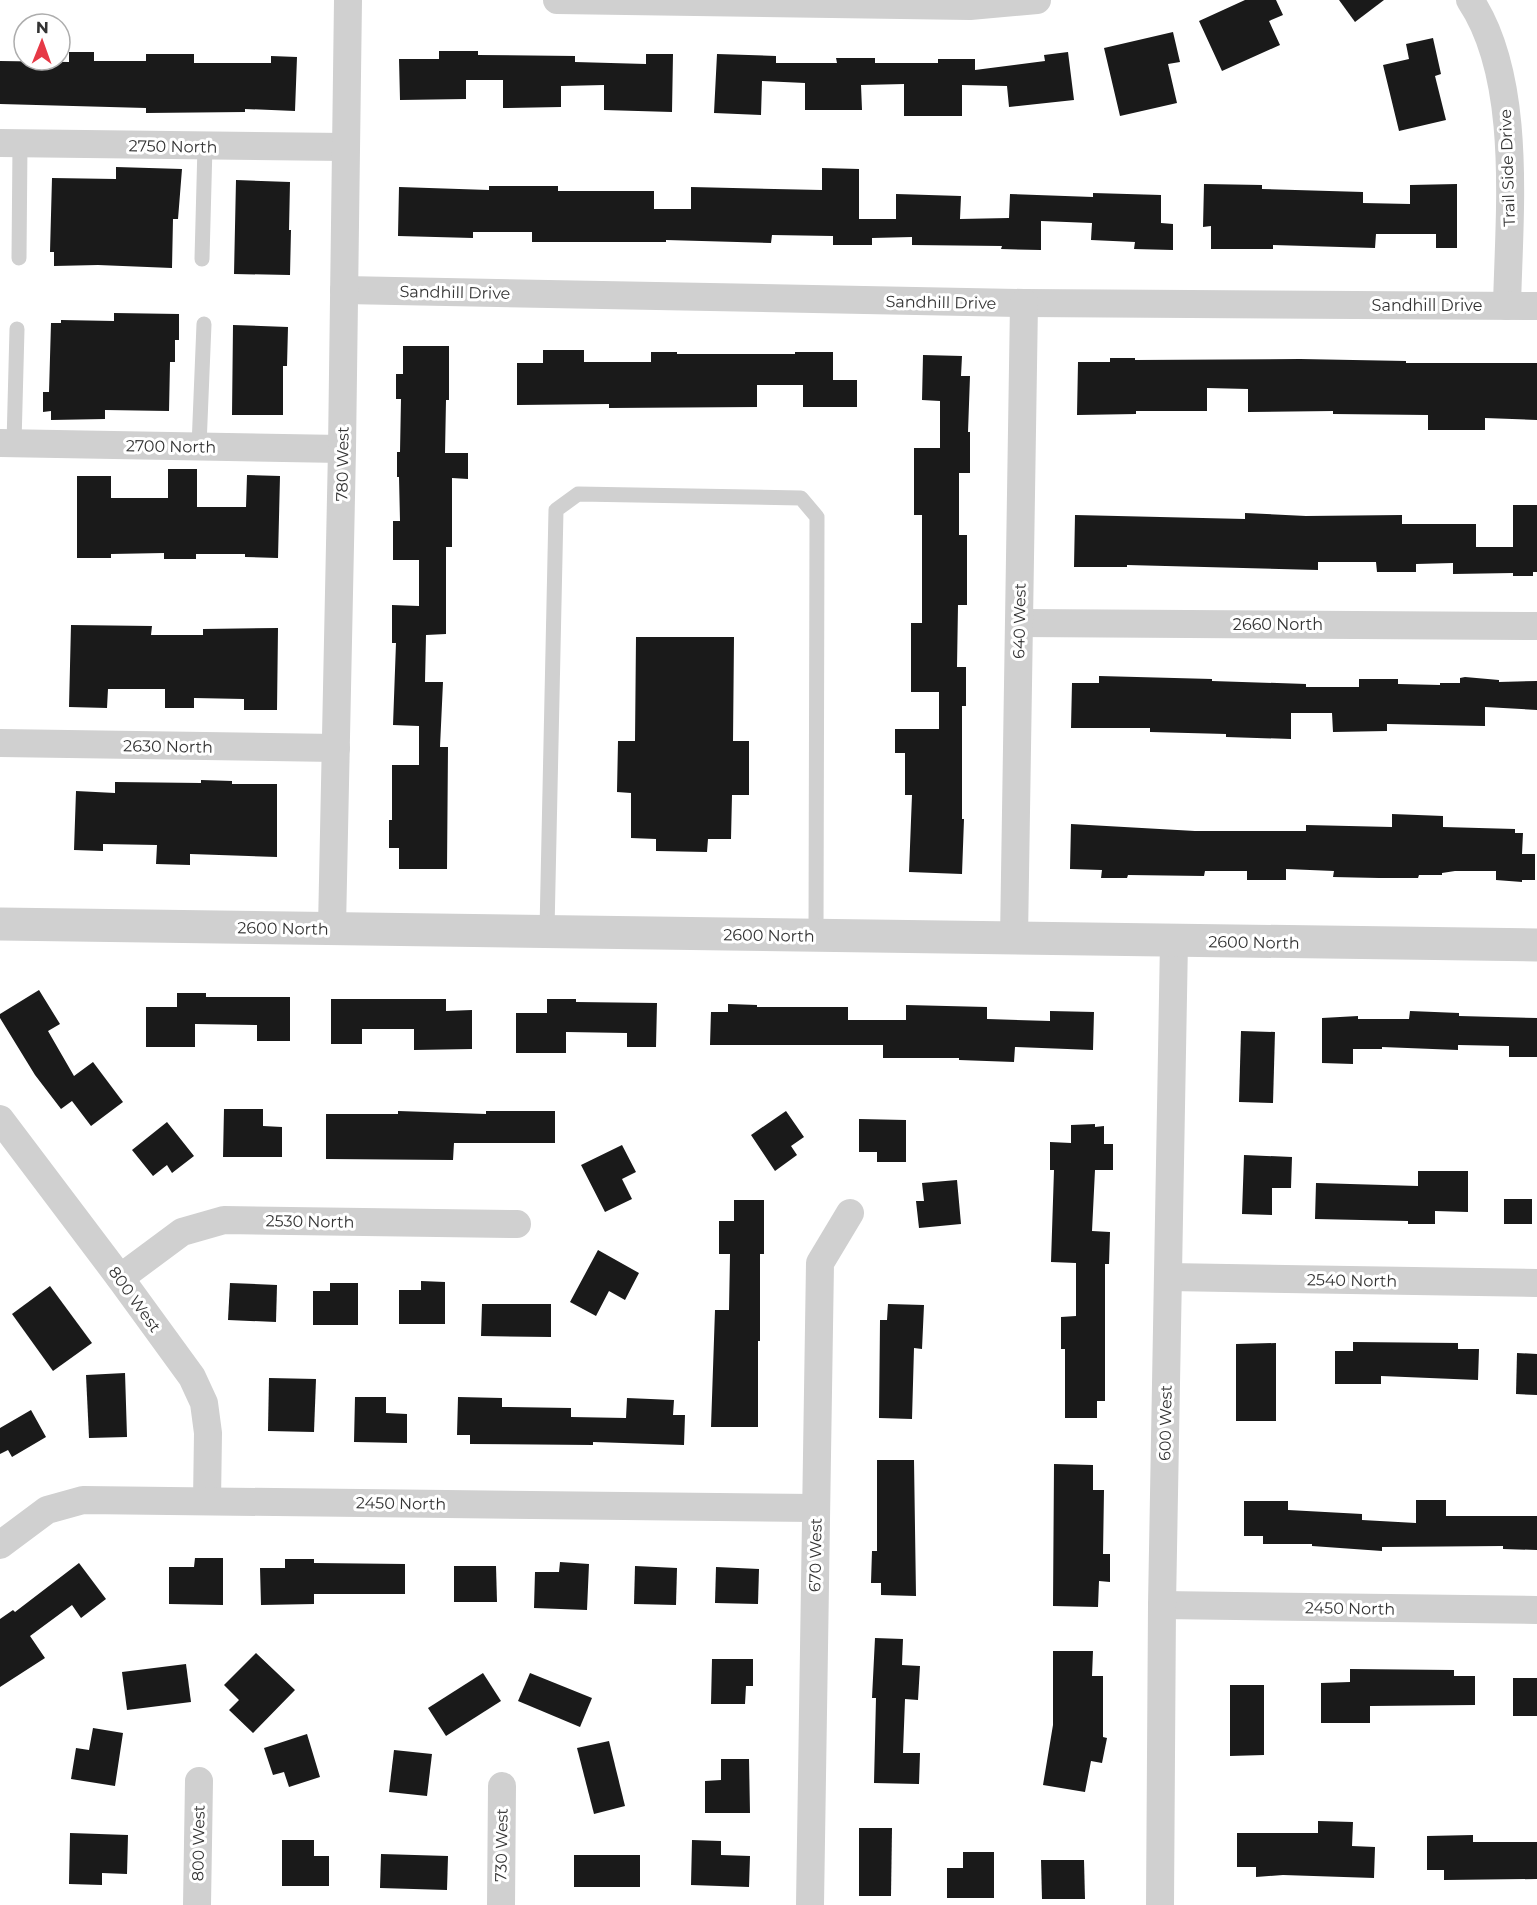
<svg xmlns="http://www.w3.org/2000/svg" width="1537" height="1905" font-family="Montserrat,sans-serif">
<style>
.building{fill:#1a1a1a}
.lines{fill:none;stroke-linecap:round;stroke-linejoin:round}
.service{stroke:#d0d0d0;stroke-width:15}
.minor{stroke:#d0d0d0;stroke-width:28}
.tertiary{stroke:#d0d0d0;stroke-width:33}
.labels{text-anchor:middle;stroke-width:6;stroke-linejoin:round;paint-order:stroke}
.street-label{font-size:16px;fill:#333;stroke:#fff}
</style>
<rect width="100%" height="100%" fill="#fff"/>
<g class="building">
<path d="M1245 0H1276L1283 15 1269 21 1280 45 1222 71 1199 21Z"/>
<path d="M1339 0H1384L1355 22Z"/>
<path d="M1173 32 1180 62 1168 64 1177 103 1120 116 1104 48Z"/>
<path d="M1433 38 1441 74 1435 76 1446 120 1399 131 1383 65 1409 59 1406 44Z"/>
<path d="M439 51H478V55L575 56V62L646 64V54H673L672 112 604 110V85L561 86V107L503 108V80H466V99L400 100 399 59H439Z"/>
<path d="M69 52H94V61H146V54H194V63H271V56L297 57 295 111 245 109V112L146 113V108L0 104V61L69 62Z"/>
<path d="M1068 52 1074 100 1009 107 1007 86 962 85V116H904V84L861 85 862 110H805V83L762 81 761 115 714 113 717 54 776 56V63H837L836 58H875V63H938V59H975V70L1045 61 1044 55Z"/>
<path d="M116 167 182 169 178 219H173L172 268 98 265 54 266V252H50L52 178 116 179Z"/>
<path d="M822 168 859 169V219H896V194L961 196 960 219 1009 218 1010 194 1093 197V193L1161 195V223L1173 224V250L1134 249 1135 242 1091 240 1092 223 1041 221V250L1001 249 1002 246 912 245V237L872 238V245H833V236L772 235 771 243 666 240V242H532V232H473V238L398 236 399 187 489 190V186H558V191H654V209H691V187L822 190Z"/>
<path d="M236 180 290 182 289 230H291L290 275 234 274Z"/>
<path d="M1204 184 1262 185V189L1363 192V203L1410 204V185L1457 184V248H1436V234H1376L1375 248 1273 245V249H1211V226L1203 227Z"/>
<path d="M114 313 179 314V340H175V362H170L169 411 105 410V419L51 420V411L43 412V392H49L51 323H61V320L114 321Z"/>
<path d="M233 325 288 327 287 366H283V415H232Z"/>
<path d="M403 346H449V400H446L445 453H468V479L452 478V547H446V634L426 635 425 682H443L440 747H448L447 869H399V848H389V820H392V765H419V726L393 725 396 643H392V605L419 606V560H393V521H400L399 477H397V452H400L401 399H396V374H403Z"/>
<path d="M543 350H584V362H651V352H677V354H795V352H833V380H857V407H803V385H757V407L609 408V404L517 405V363H543Z"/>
<path d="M923 355 962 356 961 376H970L968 432H970V473H959V535H967V605H958L957 667H966V706H962V819H964L962 874 909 872 912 795H905V753H895V729H939V692H911V623H922V515H914V448H940V401L922 400Z"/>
<path d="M1110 358H1135V360L1300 359 1406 361V363H1537V420L1485 418V430H1428V415L1333 414V411L1248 412V389L1207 388V411H1136V414L1077 415 1078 362H1110Z"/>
<path d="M168 469H197V507H246L247 475 280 476 278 558 245 557V554H196V559H164V553L111 554V558H77V476H111V498H168Z"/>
<path d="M1513 505H1537V572H1533V576H1513V573L1453 574V563L1416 564V572H1377L1376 562H1318V570L1127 565V567H1074L1075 515 1245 519V513L1306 516 1402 515V524H1476V547H1513Z"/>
<path d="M71 625 152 626 151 635H203V629L278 628 277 710H244V699L194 698V708H165V689H108L107 708 69 707Z"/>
<path d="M636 637H734L733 741H749V795H732L731 839H708L707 852 656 851V839L631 838V793L617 792 618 741H635Z"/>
<path d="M1099 676 1212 679V681L1306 684V687H1359V679H1398V684L1440 685V683H1460V678L1465 677 1499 680V682L1537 681V710L1485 707V726L1387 724V731L1333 732 1332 713H1291V739L1226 737V734L1150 732V728H1071L1072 683H1099Z"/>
<path d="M201 780 232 781V784H277V857L190 854V865L156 864 157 845 103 844V851L74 850 76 791 115 793V782L201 783Z"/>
<path d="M1392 814 1443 816V827L1515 829V833H1523L1522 854H1535V880H1522V882L1496 880V871H1455L1442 873V875H1419L1418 878H1379L1333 877 1334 871 1286 869V880H1247V871H1205L1204 876 1128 875 1127 878H1101L1102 870 1070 869 1071 824 1195 831H1306V825L1392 827Z"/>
<path d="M39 990 60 1024 48 1031 74 1076 93 1062 123 1102 91 1126 72 1101 61 1109 35 1075 0 1018V1014Z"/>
<path d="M177 993H206V997H290V1041H257V1025L195 1024V1047H146V1007H177Z"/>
<path d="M331 999H446V1011L472 1010V1049L414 1050V1029H362V1044H331Z"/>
<path d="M547 999H576V1002L657 1003 656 1047H627V1033L566 1032V1053H516V1013H547Z"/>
<path d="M728 1004 757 1005V1007H848V1020H906V1005L987 1007V1019L1050 1021V1011L1094 1012 1093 1050 1015 1047 1014 1062 959 1060V1058H883V1045H710L711 1012H728Z"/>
<path d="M1410 1011 1459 1013V1016L1537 1018V1057H1509V1046L1458 1045V1050L1382 1047V1049H1353V1064L1322 1063V1018L1358 1016V1019H1409Z"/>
<path d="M1241 1031 1275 1032 1273 1103 1239 1102Z"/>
<path d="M224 1109H263V1126L282 1127V1157H223Z"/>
<path d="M398 1111 486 1114V1111H555V1143H454L453 1160 326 1159V1114H398Z"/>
<path d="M786 1111 804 1137 791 1146 797 1155 775 1171 751 1135Z"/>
<path d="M859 1119 906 1120V1162H877V1152H859Z"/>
<path d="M167 1122 194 1156 172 1173 167 1165 153 1176 132 1150Z"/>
<path d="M1095 1124V1127L1104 1126V1144H1113V1170H1095L1092 1231 1110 1232 1109 1264H1105V1401H1097V1418H1065V1349H1061V1317L1076 1316V1263L1051 1262 1054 1170H1050V1142L1071 1143V1125Z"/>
<path d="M622 1145 636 1172 622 1179 632 1199 605 1212 581 1165Z"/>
<path d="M1244 1155 1292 1157 1291 1188H1272V1215L1242 1214Z"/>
<path d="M1418 1171H1468V1212L1435 1211V1224H1408V1221L1315 1219 1316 1183 1418 1186Z"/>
<path d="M957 1180 961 1224 919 1228 916 1201H924L922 1183Z"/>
<rect x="1504" y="1199" width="28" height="25"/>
<path d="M734 1200H764V1254H760V1341H758V1427H711L715 1310H729L730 1254H719V1221H734Z"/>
<path d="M598 1250 639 1273 625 1300 609 1291 596 1316 570 1302Z"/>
<path d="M421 1281 445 1282V1324H399V1290H421Z"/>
<path d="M230 1283 277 1285 276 1322 228 1320Z"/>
<path d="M330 1283H358V1325H313V1291H330Z"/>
<path d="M50 1286 92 1343 53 1371 12 1314Z"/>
<path d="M482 1304H551V1337L481 1336Z"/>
<path d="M888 1304 924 1305 922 1349 914 1348 912 1419 879 1418 880 1320H887Z"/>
<path d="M1353 1342 1458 1343V1349H1479L1478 1380 1381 1376V1384H1335V1351H1353Z"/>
<path d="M1276 1343V1421H1236V1344Z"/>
<path d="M1517 1353 1537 1354V1395L1516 1394Z"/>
<path d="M125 1373 127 1437 89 1438 86 1375Z"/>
<path d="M269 1378 316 1379 314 1432 268 1431Z"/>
<path d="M355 1397H386V1413L407 1414V1443L354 1442Z"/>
<path d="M458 1397 502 1398V1407L571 1408V1417L626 1418 627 1398 674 1400 673 1415H685L684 1445 593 1442V1445L470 1444V1435H457Z"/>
<path d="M31 1410 46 1437 12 1457 8 1450 0 1454V1428Z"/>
<path d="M877 1460H914L916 1596 881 1595V1583H871L872 1551H877Z"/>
<path d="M1054 1464 1093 1465V1490H1104L1103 1554H1110V1582L1099 1581 1098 1607 1053 1606Z"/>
<path d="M1416 1500H1446V1516H1537V1550L1503 1549V1546L1382 1547V1551L1312 1546V1544H1263V1536H1244V1501H1288V1510L1362 1514V1520L1416 1523Z"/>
<path d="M195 1558H223V1605L169 1604V1567H194Z"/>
<path d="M285 1559H314V1563L405 1564V1594H314V1604L261 1605 260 1568H285Z"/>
<path d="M560 1562 589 1564 587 1610 534 1608 535 1572H559Z"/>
<path d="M79 1563 106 1599 81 1618 72 1605 30 1636 45 1658 0 1687V1619L13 1610 15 1612Z"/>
<path d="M454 1566H496L497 1602H454Z"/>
<path d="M635 1566 677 1568 676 1605 634 1604Z"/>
<path d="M716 1567 759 1569 758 1604 715 1603Z"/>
<path d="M875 1638 903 1639 902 1665 920 1666 918 1700 905 1699 903 1753H920L919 1784 874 1783 876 1698H872Z"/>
<path d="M1053 1651H1093L1092 1676H1103V1737L1107 1738 1102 1763 1091 1761 1085 1792 1043 1785 1053 1725Z"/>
<path d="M256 1653 295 1690 253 1733 229 1710 239 1700 224 1685Z"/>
<path d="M712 1659H753V1686H746L745 1704H711Z"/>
<path d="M186 1664 191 1702 127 1710 122 1672Z"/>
<path d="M1350 1669 1454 1670V1676H1475V1705L1370 1706V1723H1321V1683L1350 1682Z"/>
<path d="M483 1673 501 1701 446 1736 428 1708Z"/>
<path d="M530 1673 592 1698 580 1727 518 1701Z"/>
<rect x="1513" y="1678" width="24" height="38"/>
<path d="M1230 1685H1264V1755L1230 1756Z"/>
<path d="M93 1728 123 1733 115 1786 71 1779 76 1748 89 1750Z"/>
<path d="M307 1734 320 1777 289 1787 284 1772 273 1775 264 1748Z"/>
<path d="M609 1741 625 1806 594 1814 577 1748Z"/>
<path d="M394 1750 432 1754 427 1796 389 1792Z"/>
<path d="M721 1759H749L750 1813H705V1781L721 1780Z"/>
<path d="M1318 1821 1353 1822 1352 1846 1375 1847 1374 1878 1283 1875 1256 1877V1867H1237V1833H1318Z"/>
<path d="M859 1828H892L891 1896H859Z"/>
<path d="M70 1833 128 1835 127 1874 102 1873V1885L69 1884Z"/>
<path d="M1473 1835V1842H1537V1879L1444 1880V1870H1427V1836Z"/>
<path d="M282 1840H314V1856H329V1886H282Z"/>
<path d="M692 1840 721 1841V1855L750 1856 749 1887 691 1885Z"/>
<path d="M963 1852H994V1898H947V1868H963Z"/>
<path d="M381 1854 448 1856 447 1890 380 1888Z"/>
<rect x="574" y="1855" width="66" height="32"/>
<path d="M1041 1860H1084L1085 1899H1042Z"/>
</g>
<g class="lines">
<g class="service">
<path d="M19 258 20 144"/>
<path d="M202 259 205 146"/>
<path d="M14 443 17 329"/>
<path d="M199 446 204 324"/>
<path d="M547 930 556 510 578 494 801 498 817 517 816 936"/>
</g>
<g class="minor">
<path d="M557 0 970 6 1037 0"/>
<path d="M1470 0C1523 79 1509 214 1507 306"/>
<path d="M0 143 345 147"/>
<path d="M344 290 1024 303 1537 306"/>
<path d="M0 443 342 449"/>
<path d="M1019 623 1537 626"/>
<path d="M0 743 336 748"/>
<path d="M332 928 342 449 348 0"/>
<path d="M1014 939 1024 303"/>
<path d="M0 1119 120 1278 192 1377 204 1403 208 1433 207 1501"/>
<path d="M1168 1277 1537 1283"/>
<path d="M120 1278 182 1232 224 1220 517 1224"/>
<path d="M0 1545 47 1510 83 1500 815 1508"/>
<path d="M1162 1605 1537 1610"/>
<path d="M197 1905 199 1781"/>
<path d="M501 1905 502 1786"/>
<path d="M810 1905 820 1263 850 1213"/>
<path d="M1160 1905 1162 1605 1174 941"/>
</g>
<path class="tertiary" d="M0 924 1537 945"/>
</g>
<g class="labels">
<g class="street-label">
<text transform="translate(173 146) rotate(1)" y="6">2750 North</text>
<text transform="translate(1507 168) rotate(-92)" y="6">Trail Side Drive</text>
<text transform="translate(455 292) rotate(1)" y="6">Sandhill Drive</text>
<text transform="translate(941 302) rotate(1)" y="6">Sandhill Drive</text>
<text x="1427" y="311">Sandhill Drive</text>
<text transform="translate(171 446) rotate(1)" y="6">2700 North</text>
<text transform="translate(342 464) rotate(-89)" y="6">780 West</text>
<text transform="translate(1019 621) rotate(-89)" y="6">640 West</text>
<text x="1278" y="630">2660 North</text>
<text transform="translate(168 746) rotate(1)" y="6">2630 North</text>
<text transform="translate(283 928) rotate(1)" y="6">2600 North</text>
<text transform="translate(769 935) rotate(1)" y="6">2600 North</text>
<text transform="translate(1254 942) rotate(1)" y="6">2600 North</text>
<text transform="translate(310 1221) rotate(1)" y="6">2530 North</text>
<text transform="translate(1352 1280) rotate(1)" y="6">2540 North</text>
<text transform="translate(135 1299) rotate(54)" y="6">800 West</text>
<text transform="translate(1165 1423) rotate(-89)" y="6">600 West</text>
<text transform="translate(401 1503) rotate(1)" y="6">2450 North</text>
<text transform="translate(815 1555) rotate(-89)" y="6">670 West</text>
<text transform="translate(1350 1608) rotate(1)" y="6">2450 North</text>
<text transform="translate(198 1843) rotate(-89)" y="6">800 West</text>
<text transform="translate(501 1845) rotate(-89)" y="6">730 West</text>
</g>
</g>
<g transform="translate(42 42) rotate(1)"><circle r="28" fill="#ffffff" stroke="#adadad" stroke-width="1.5"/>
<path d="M0-4.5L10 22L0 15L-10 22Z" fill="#e63946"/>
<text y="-9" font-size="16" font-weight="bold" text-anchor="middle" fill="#333333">N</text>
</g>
</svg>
